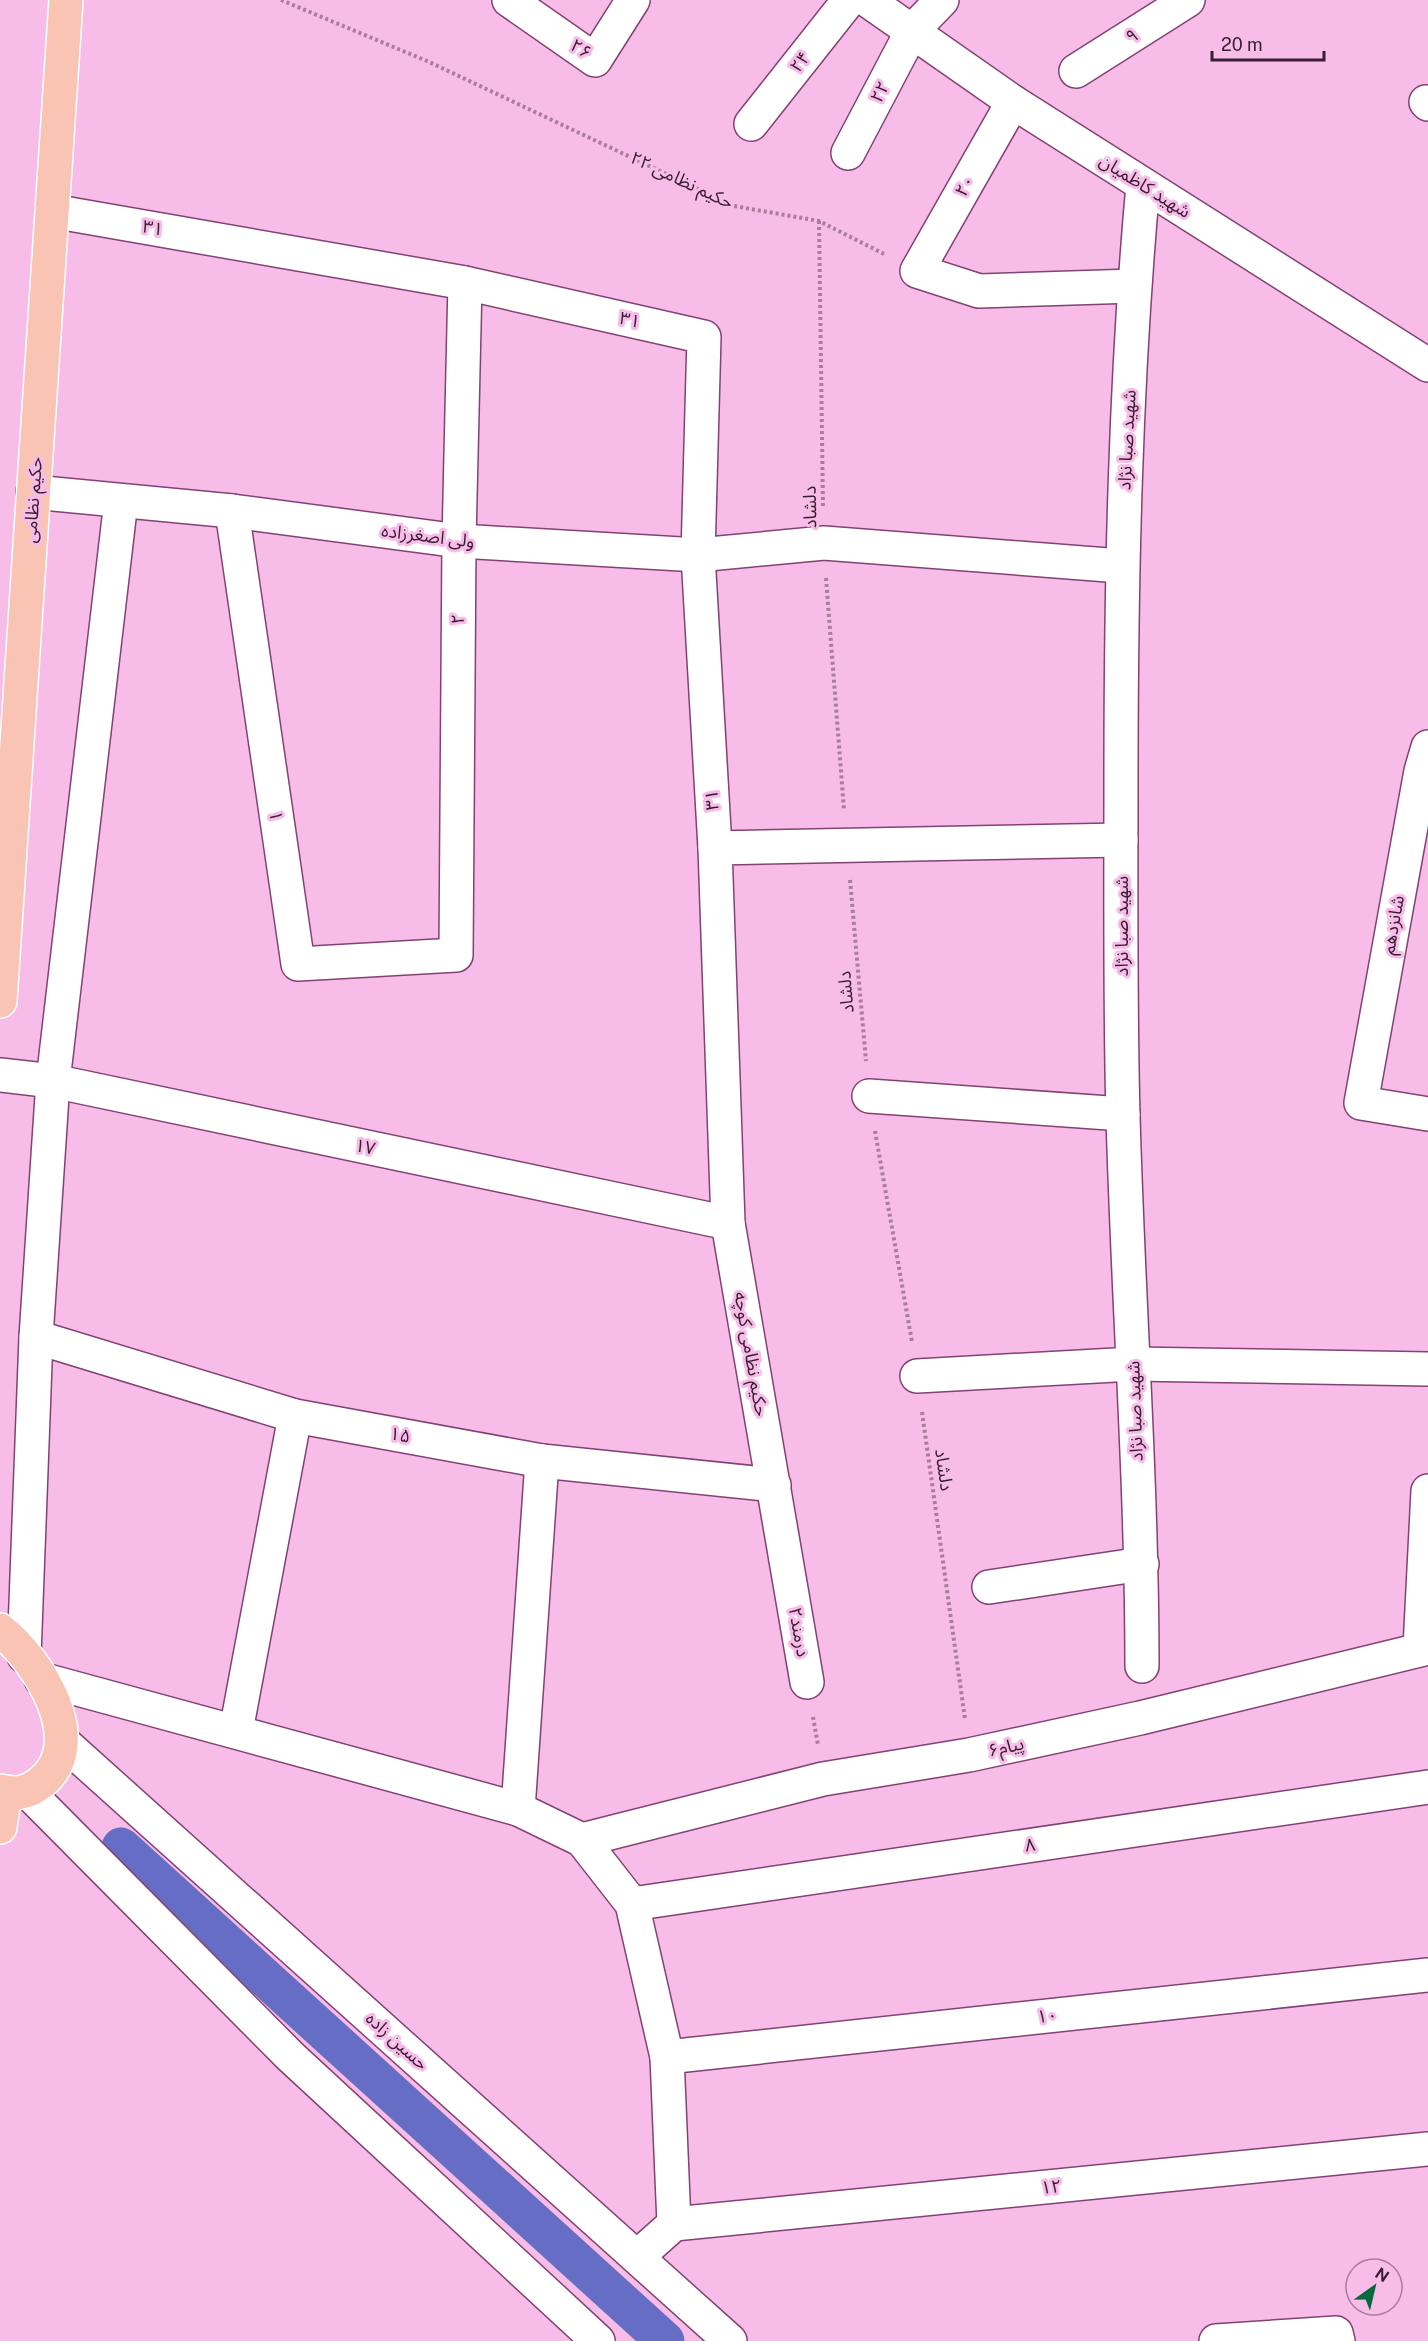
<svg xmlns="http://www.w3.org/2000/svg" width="1428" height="2341" font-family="'Public Sans','Noto Sans Arabic',sans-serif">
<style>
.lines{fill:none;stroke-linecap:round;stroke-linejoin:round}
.canal{stroke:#656ec4;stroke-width:39}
.minor-casing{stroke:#824273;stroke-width:36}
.major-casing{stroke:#fff;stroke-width:36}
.path{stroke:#aa7c9e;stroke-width:4;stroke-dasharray:3 3;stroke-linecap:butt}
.minor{stroke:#fff;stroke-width:33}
.major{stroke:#fac4b4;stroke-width:33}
.labels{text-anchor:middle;stroke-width:6;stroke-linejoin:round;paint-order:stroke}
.street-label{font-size:18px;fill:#391d32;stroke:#f7bce7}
</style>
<rect width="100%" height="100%" fill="#f7bce7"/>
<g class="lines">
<path class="canal" d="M121 1847 665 2341"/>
<g class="minor-casing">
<g id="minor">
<path d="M509 0 595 60 633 0"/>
<path d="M867 0 1013 102 1428 365"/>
<path d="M1076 71 1188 0"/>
<path d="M1013 102 917 271 979 291 1134 286"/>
<path d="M1426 102 1428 104"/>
<path d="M751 124 849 0"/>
<path d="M848 153 912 31 942 0"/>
<path d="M52 211 465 283 704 337 698 555 715 848"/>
<path d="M33 492 232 511 459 541 698 555 824 543 1121 566"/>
<path d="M232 511 298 964 456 955 459 541 465 283"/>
<path d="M1428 747 1421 771 1361 1103 1428 1114"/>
<path d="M0 1075 53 1081 728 1223"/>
<path d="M869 1096 1123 1114"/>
<path d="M36 1337 295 1416 542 1461 774 1485"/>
<path d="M917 1376 1133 1364 1428 1369"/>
<path d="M989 1587 1142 1564"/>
<path d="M1420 1648 1428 1491"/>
<path d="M24 1656 36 1337 53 1081 121 501"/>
<path d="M1142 1666C1142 1483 1128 1299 1123 1116 1120 1004 1121 892 1121 780 1121 582 1125 383 1143 185"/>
<path d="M41 1679 518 1809 582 1840 632 1904 667 2057 674 2224 637 2257"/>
<path d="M807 1682 728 1223 715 848 1121 840"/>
<path d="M236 1731 295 1416"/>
<path d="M63 1742 730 2341"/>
<path d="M28 1792 290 2056 598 2341"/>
<path d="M518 1809 542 1461"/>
<path d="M582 1840 823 1779 969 1755 1140 1718 1428 1648"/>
<path d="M632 1904 1428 1787"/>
<path d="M667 2057 1428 1975"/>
<path d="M674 2224 1428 2149"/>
<path d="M1216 2341 1336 2333 1338 2341"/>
</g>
</g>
<g class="major-casing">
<g id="major">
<path d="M0 1001 66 0"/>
<path d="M0 1630C39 1660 92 1745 39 1784 27 1793 15 1795 0 1791"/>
<path d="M0 1827 5 1792"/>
</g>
</g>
<g class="path">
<path d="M281 0 427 61 734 206 819 221 886 255"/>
<path d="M819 221 823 508"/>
<path d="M826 578 844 810"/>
<path d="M850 880 866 1061"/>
<path d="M875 1131 912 1342"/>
<path d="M922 1412 965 1719"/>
<path d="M813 1717 818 1745"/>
</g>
<use href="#minor" class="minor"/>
<use href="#major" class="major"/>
</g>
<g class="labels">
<g class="street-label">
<text transform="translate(1132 36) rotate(-32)" y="6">۹</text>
<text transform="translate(581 49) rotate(31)" y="6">۲۶</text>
<text transform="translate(800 62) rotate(-52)" y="6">۲۴</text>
<text transform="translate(880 92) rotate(-62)" y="6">۲۲</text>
<text transform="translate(682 180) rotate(25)" y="6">۲۲ حکیم نظامی</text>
<text transform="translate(965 186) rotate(-60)" y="6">۲۰</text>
<text transform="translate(1145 186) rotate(32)" y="6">شهید کاظمیان</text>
<text transform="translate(153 228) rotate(10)" y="6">۳۱</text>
<text transform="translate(630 320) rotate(13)" y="6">۳۱</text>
<text transform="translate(1127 440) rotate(-87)" y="6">شهید صبا نژاد</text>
<text transform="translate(33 500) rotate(-86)" y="6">حکیم نظامی</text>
<text transform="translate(810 507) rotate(-91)" y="6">دلشاد</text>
<text transform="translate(428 536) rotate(7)" y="6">ولی اصغرزاده</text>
<text transform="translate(458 619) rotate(-90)" y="6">۲</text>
<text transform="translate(712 800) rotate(-93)" y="6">۳۱</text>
<text transform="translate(276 816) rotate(82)" y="6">۱</text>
<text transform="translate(1393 925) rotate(-80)" y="6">شانزدهم</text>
<text transform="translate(1122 926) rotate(-90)" y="6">شهید صبا نژاد</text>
<text transform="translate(846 992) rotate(-95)" y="6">دلشاد</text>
<text transform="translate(365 1147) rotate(12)" y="6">۱۷</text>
<text transform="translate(751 1354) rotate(80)" y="6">حکیم نظامی کوچه</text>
<text transform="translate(1135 1411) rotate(-92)" y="6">شهید صبا نژاد</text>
<text transform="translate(400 1435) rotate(10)" y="6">۱۵</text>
<text transform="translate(944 1470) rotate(82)" y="6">دلشاد</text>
<text transform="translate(799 1632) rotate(80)" y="6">درمند۲</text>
<text transform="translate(1006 1747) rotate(-13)" y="6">۶پیام</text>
<text transform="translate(1030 1845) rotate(-8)" y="6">۸</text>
<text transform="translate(1047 2016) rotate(-6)" y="6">۱۰</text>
<text transform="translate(397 2041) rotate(42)" y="6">حسین زاده</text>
<text transform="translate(1051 2187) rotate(-6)" y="6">۱۲</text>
</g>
</g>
<g transform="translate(1374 2287) rotate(34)"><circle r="28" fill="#f7bce7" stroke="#ab7c9f" stroke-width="1.5"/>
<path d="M0-4.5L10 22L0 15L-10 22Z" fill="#05693e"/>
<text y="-9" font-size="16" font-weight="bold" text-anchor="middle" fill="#391d32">N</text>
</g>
<path d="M1212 51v9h112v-9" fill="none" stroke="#391d32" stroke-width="3"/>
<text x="1221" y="51" font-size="18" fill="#391d32" stroke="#f7bce7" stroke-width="4.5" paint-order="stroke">20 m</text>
</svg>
